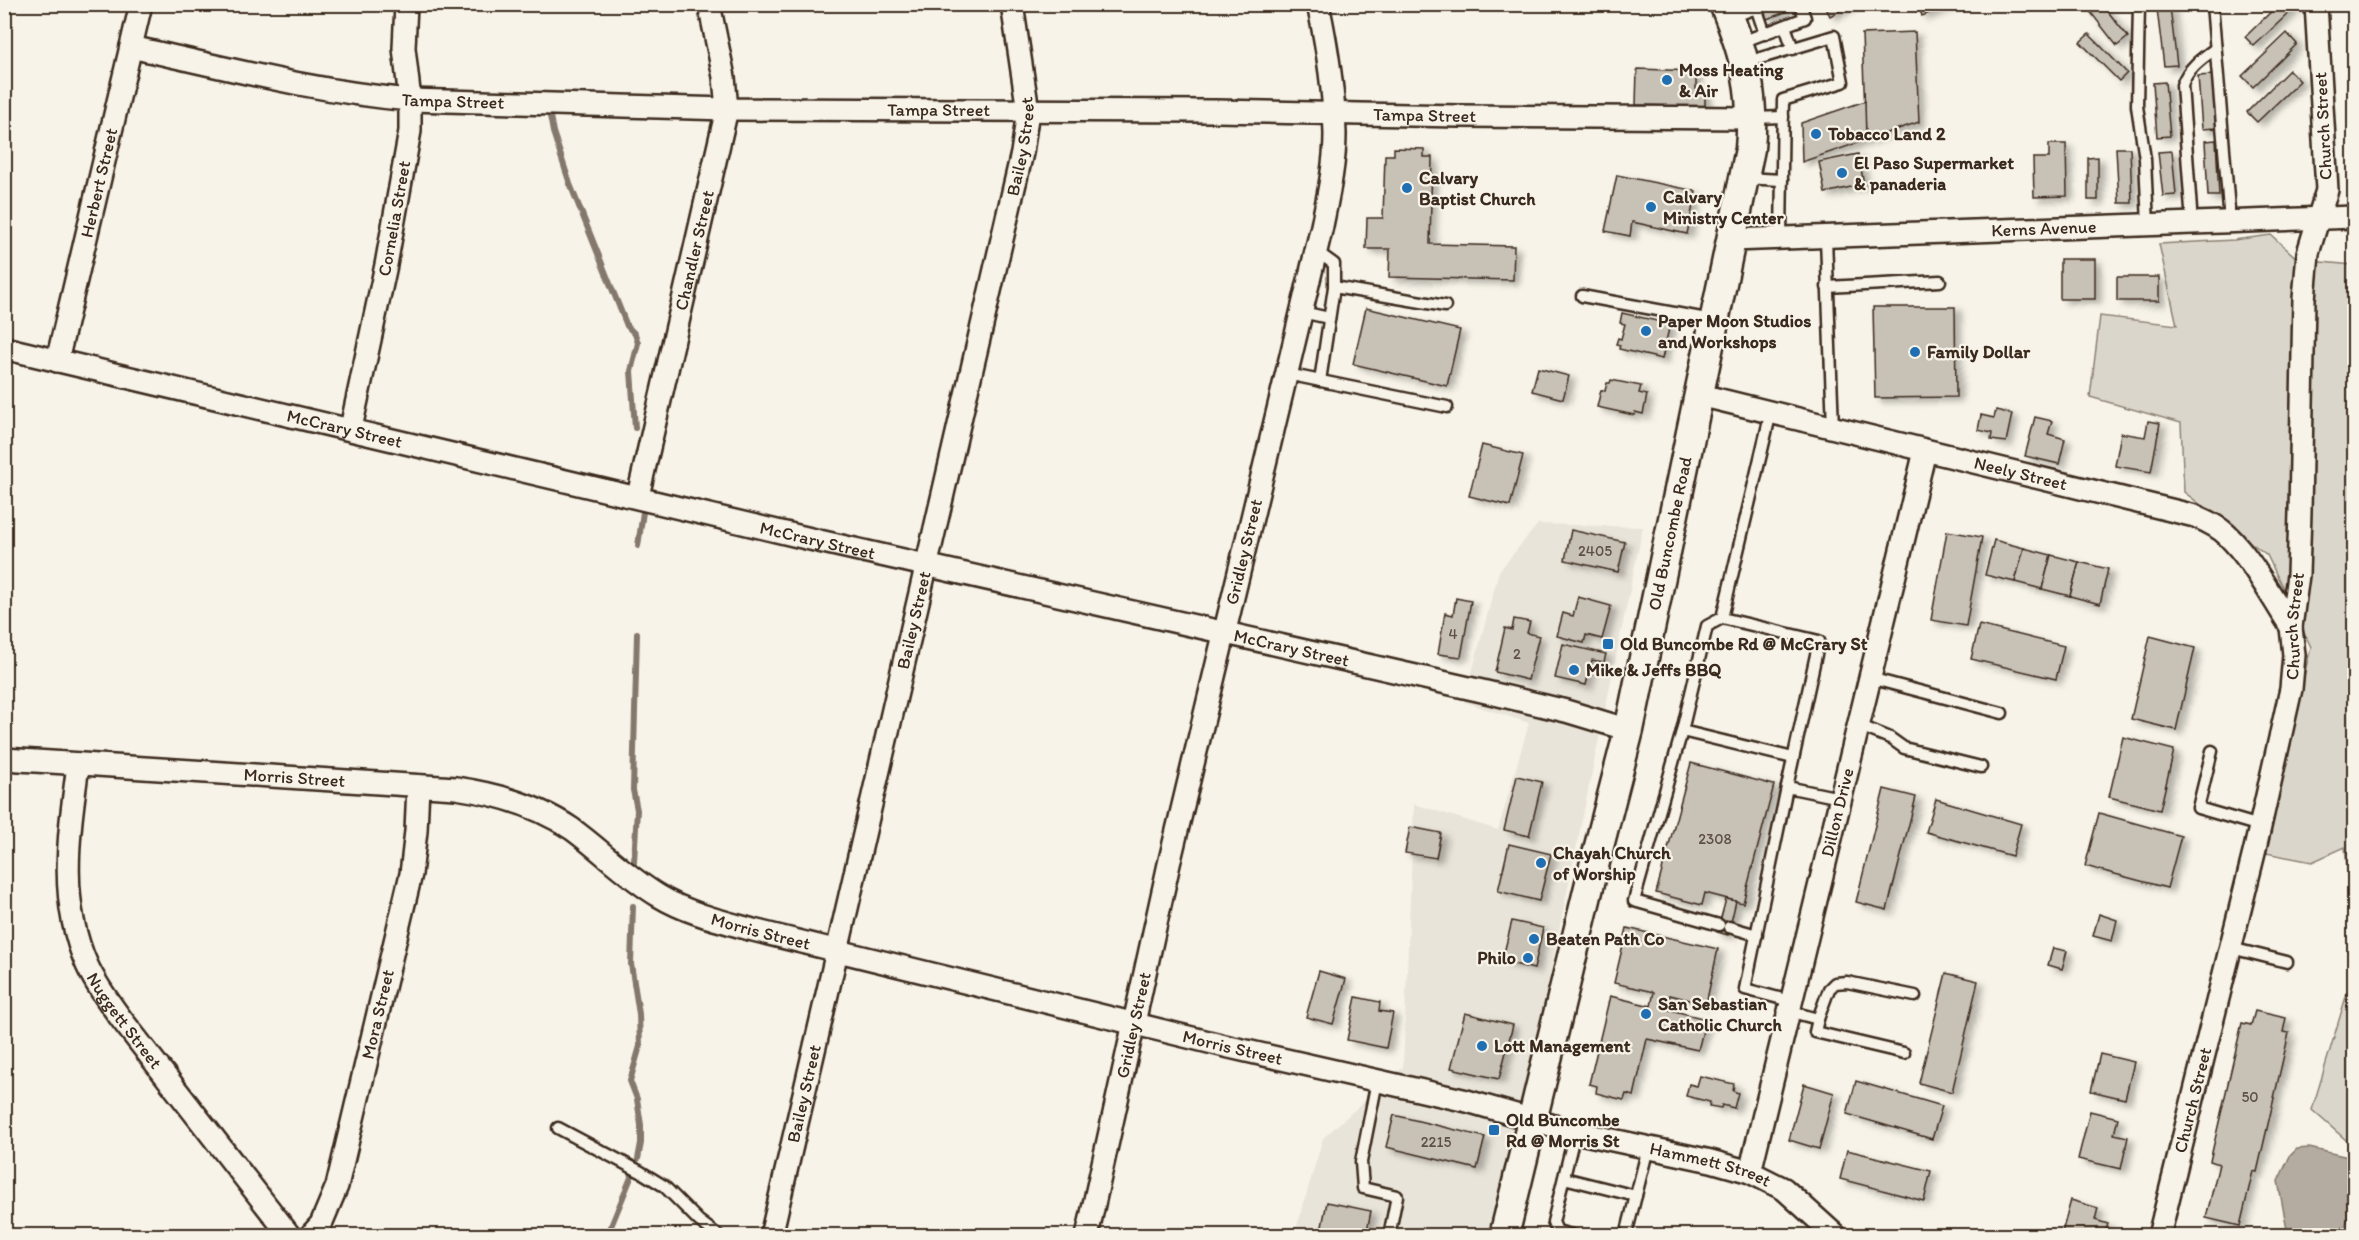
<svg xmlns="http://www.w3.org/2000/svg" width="2359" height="1240" font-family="Itim,sans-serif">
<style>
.built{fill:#e9e4d9}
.green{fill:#dbd6cb;stroke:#8b8074;stroke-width:1.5}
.water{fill:#b4aca0;stroke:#84786c;stroke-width:1.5}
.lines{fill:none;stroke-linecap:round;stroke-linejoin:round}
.stream{stroke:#84786c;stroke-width:6}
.building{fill:#c8c1b6;stroke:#3b2a1e;stroke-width:1.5;filter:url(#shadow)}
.lane-casing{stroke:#3b2a1e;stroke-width:15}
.street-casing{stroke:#3b2a1e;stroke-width:26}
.secondary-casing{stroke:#3b2a1e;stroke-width:33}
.lane{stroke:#f7f3e8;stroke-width:10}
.street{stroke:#f7f3e8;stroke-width:21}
.secondary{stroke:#f7f3e8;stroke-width:28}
.rail{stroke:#3b2a1e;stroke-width:4.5;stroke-dasharray:9 4.5;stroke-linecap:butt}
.poi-dot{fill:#1f6fb2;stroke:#f7f3e8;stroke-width:2}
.labels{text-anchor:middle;stroke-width:4.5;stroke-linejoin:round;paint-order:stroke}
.number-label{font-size:15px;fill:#5e5044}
.poi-label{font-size:18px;font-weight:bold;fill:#3b2a1e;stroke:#f7f3e8;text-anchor:start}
.street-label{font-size:18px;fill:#3b2a1e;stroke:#f7f3e8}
</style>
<defs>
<filter id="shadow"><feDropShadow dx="6" dy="4" stdDeviation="3" flood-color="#0004"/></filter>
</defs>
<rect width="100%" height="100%" fill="#f7f3e8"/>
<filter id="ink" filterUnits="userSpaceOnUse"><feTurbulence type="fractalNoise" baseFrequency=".0167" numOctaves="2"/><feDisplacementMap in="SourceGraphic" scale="12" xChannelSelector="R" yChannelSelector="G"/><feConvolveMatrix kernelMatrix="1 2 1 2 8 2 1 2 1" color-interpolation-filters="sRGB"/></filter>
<g filter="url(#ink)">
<path class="built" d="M1538 524 1643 527 1524 1099 1487 1235 1294 1236 1323 1138 1403 1067 1414 804 1498 830 1529 723 1464 702 1499 571Z"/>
<g class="green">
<path d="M2271 235 2299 260 2353 265 2354 938 2345 847 2312 862 2261 852 2311 647 2267 555 2184 492 2181 423 2090 397 2100 316 2177 325 2159 244 2234 240Z"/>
<path d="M2354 970V1147L2312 1110Z"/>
</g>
<path class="water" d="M2309 1148 2348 1157 2354 1165 2351 1207 2343 1235H2288L2278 1181 2290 1156 2297 1149Z"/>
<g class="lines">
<g class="stream">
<path d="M550 116 553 132 570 184 627 326 635 334 638 343 631 371 635 428"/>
<path d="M638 546 643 512"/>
<path d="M634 862 637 810 633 790 637 633"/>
<path d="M633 906 631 964 639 1014 640 1046 630 1081 637 1099 641 1125V1143L638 1159"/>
<path d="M607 1236 632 1175"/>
</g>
</g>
<g class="building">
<path d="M1761 4H1786L1788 11 1767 19Z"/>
<path d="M1824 4H1852L1830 16Z"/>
<path d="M1918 4H1949V5L1922 16Z"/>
<path d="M2102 4 2128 37 2117 46 2085 5Z"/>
<path d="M2279 4H2290L2294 8 2254 46 2245 37Z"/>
<path d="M2170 7 2177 65 2164 66 2157 9Z"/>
<path d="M1915 32 1919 122 1866 140 1862 34Z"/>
<path d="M2287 33 2297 44 2253 87 2242 76Z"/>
<path d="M2089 34 2127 73 2119 81 2080 42Z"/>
<path d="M1637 69 1696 71V89L1705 90V107L1636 105Z"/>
<path d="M2289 70 2300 81 2257 122 2247 112Z"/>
<path d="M2212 75 2216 128 2202 129 2198 76Z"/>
<path d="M2165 82 2170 136 2157 137 2153 83Z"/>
<path d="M1865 101 1866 140 1802 162 1801 123Z"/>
<path d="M2216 140 2219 196H2208L2205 141Z"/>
<path d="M2049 144H2066L2067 196 2034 197 2033 158H2049Z"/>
<path d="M1394 148 1424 149V157H1432L1430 244 1514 246 1513 280 1389 277 1390 249H1366L1367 218H1383L1385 155H1394Z"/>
<path d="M2116 148H2130L2132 203H2119Z"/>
<path d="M2172 151 2176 195 2163 196 2158 152Z"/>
<path d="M1858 154 1864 184 1825 193 1819 162Z"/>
<path d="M2098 157V200H2088V158Z"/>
<path d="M1617 175 1696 191 1687 234 1632 222 1630 236 1605 231Z"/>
<rect x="2060" y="259" width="35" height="40"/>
<rect x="2117" y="277" width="42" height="24"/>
<path d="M1873 307H1955L1956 397 1875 398Z"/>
<path d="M1366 308 1460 330 1447 386 1353 364Z"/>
<path d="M1622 313 1670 324 1662 359 1619 349 1620 345 1616 344 1618 338 1621 339 1625 324 1620 323Z"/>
<path d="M1538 368 1569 376 1563 399 1532 391Z"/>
<path d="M1611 380 1641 386 1639 393 1647 395 1643 414 1635 412 1634 415 1597 407 1601 390 1605 391 1607 383H1610Z"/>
<path d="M1996 410 2012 414 2006 442 1991 440 1992 433 1978 430 1981 415 1994 418Z"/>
<path d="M2035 417 2052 421 2048 434 2065 439 2059 464 2025 456Z"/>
<path d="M2148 421 2160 423 2151 472 2115 466 2121 433 2145 437Z"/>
<path d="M1482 445 1523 455 1510 506 1469 496Z"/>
<path d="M1571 530 1625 542 1618 572 1565 560Z"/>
<path d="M1947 531 1982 537 1966 626 1931 620Z"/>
<path d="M1994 540 2024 548 2015 582 1985 575Z"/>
<path d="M2024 548 2051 555 2042 589 2015 582Z"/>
<path d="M2051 555 2079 562 2070 596 2042 589Z"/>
<path d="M2079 562 2108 569 2100 604 2070 596Z"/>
<path d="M1578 597 1611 606 1602 639 1586 635 1584 643 1557 636 1563 613 1573 616Z"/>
<path d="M1456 598 1471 601 1461 657 1438 654 1445 613 1453 615Z"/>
<path d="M1514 619 1530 622 1527 633 1539 636 1528 680 1495 672 1505 628 1512 630Z"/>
<path d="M1979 625 2064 646 2056 679 1971 659Z"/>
<path d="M2150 636 2195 648 2176 730 2131 719Z"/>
<path d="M1563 644 1606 654 1604 662 1592 660 1586 685 1555 678Z"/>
<path d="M2123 737 2174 750 2160 810 2109 797Z"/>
<path d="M1691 763 1774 785 1743 903 1705 893 1702 905 1656 893Z"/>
<path d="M1517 776 1542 782 1529 836 1504 830Z"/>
<path d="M1884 789 1916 797 1887 910 1856 902Z"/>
<path d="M1936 799 2021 824 2012 856 1926 832Z"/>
<path d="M2099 813 2181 836 2167 888 2085 866Z"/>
<path d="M1410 827 1441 833 1436 858 1405 853Z"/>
<path d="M1509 844 1551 854 1539 901 1498 891Z"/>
<path d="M1726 899 1736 901 1728 935 1717 932Z"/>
<path d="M2099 914 2117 920 2112 941 2093 936Z"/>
<path d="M1512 921 1543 928 1534 969 1502 961Z"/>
<path d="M1627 928 1718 949 1706 1004 1670 995 1666 1009 1706 1019 1698 1050 1647 1039 1634 1096 1626 1094 1624 1100 1596 1093 1597 1086 1589 1084 1610 996 1651 1006 1654 992 1614 983Z"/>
<path d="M2053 948 2067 951 2062 969 2048 965Z"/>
<path d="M1319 971 1346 979 1333 1024 1306 1017Z"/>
<path d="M1946 973 1978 981 1952 1092 1919 1083Z"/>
<path d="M1356 997 1380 1002 1379 1011 1393 1013 1386 1048 1347 1040Z"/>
<path d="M2255 1011 2286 1018 2283 1032 2289 1033 2257 1172 2253 1171 2240 1226 2206 1218 2219 1164 2210 1161 2242 1023 2251 1025Z"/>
<path d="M1465 1013 1513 1025 1499 1079 1451 1068Z"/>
<path d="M2100 1054 2134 1062 2125 1099 2091 1091Z"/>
<path d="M1700 1076 1734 1084 1733 1091 1738 1093 1734 1108 1722 1105 1721 1108 1709 1106 1710 1102 1686 1096 1689 1084 1697 1086Z"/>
<path d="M1856 1081 1942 1106 1932 1139 1847 1114Z"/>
<path d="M1804 1084 1834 1093 1819 1149 1789 1140Z"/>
<path d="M2090 1111 2118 1118 2114 1134 2128 1137 2121 1169 2078 1159Z"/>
<path d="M1394 1115 1485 1137 1477 1169 1386 1147Z"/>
<path d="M1847 1150 1931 1171 1924 1201 1840 1179Z"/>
<path d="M2071 1200 2098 1208 2095 1220 2108 1224 2104 1236H2061Z"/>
<path d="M1327 1202 1371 1211 1366 1236H1320Z"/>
</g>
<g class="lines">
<g class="lane-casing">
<g id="lane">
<path d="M1755 4 1765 34"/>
<path d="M2139 4 2137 106 2145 159 2148 225"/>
<path d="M2212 4 2230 222"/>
<path d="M1729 18 1756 8"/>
<path d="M1785 26 1793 49"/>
<path d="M1739 43 1805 18 1800 4"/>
<path d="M1744 63 1834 36 1843 82 1783 100 1781 239"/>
<path d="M1753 118 1783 117"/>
<path d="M1744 178 1782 180"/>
<path d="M2192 224 2182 85C2188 68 2201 59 2215 49"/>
<path d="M1826 238 1833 428"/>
<path d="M1316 251 1334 264V287"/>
<path d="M1827 287 1940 281"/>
<path d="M1582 296 1712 320"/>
<path d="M1302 312 1329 318"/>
<path d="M1287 374 1447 407"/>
<path d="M1320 381 1334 287 1445 306"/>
<path d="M1771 412 1722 618 1819 641 1787 787"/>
<path d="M1870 678 2002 713"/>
<path d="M1858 725 1890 738 1904 748 1981 767"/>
<path d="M1682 731 1793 758"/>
<path d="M2212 751 2198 808 2260 826"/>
<path d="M1719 925 1634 901 1682 731 1707 626 1722 618"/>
<path d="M1729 927 1757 935"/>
<path d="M2231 948 2287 962"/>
<path d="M1790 1001 1745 989 1787 787 1840 798"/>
<path d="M1788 1011 1818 1019 1815 1032 1904 1053"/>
<path d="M1818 1019 1829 989 1835 983 1847 982 1915 996"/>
<path d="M1377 1081 1361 1162 1363 1188 1397 1196 1389 1236"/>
<path d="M558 1128 641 1172 664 1186 699 1221 719 1236"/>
<path d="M1575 1132 1553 1222 1557 1231 1575 1236"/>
<path d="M1564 1178 1636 1196"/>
<path d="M1623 1236 1627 1231 1648 1148"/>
</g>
</g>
<g class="street-casing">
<g id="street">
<path id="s1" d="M131 47C223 67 316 92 410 100L727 109 1216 111 1458 116 1753 118"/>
<path id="s2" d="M1732 240 2354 217"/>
<path id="s3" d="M4 348 819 541 1482 691 1566 711 1629 730"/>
<path id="s4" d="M57 361 141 4"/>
<path id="s5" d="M1700 395 2195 516C2206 521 2218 526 2227 535 2252 559 2272 598 2291 627"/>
<path id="s6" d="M351 428 386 265 410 131V100L404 48 406 4"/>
<path id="s7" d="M638 496 727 109 724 77 709 4"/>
<path id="s8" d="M4 759 456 788C497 794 537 805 572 829 601 850 627 877 659 896 687 913 721 921 753 930L1229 1047 1467 1101 1575 1132 1711 1161 1750 1172 1784 1189 1836 1236"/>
<path id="s9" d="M78 765C69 833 58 900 87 965 96 985 109 1002 122 1020L290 1236"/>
<path id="s10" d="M1750 1172 1925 451"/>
<path id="s11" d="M310 1236 321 1224 337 1186 411 874 416 831 418 786"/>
<path id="s12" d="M771 1236 1022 153 1028 111 1012 4"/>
<path id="s13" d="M1087 1236 1169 864 1322 226C1328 196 1335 165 1335 134 1334 92 1327 46 1318 4"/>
<path id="s14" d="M2159 1236 2255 849 2291 689 2294 655 2291 627 2298 575 2300 512 2304 299 2308 253 2327 190 2316 4"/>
</g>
</g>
<g class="secondary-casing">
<g id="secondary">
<path id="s15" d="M1504 1236 1596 858 1629 730 1750 149C1755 94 1745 55 1724 4"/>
</g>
</g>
<use href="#lane" class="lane"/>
<use href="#street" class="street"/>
<use href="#secondary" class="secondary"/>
<path class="rail" d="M2350 4 2354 63"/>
</g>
</g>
<g class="poi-dot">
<circle cx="1667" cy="80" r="6"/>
<circle cx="1816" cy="134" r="6"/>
<circle cx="1842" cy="173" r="6"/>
<circle cx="1407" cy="188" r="6"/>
<circle cx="1651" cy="207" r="6"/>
<circle cx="1646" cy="331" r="6"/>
<circle cx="1915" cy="352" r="6"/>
<rect x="1602" y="638" width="12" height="12" rx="3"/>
<circle cx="1574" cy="670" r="6"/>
<circle cx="1541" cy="863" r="6"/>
<circle cx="1534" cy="939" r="6"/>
<circle cx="1528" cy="958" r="6"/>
<circle cx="1646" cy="1014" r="6"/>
<circle cx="1482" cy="1046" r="6"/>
<rect x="1488" y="1124" width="12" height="12" rx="3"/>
</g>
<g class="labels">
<g class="number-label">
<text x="1595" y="556">2405</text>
<text x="1453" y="639">4</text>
<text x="1517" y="659">2</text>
<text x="1715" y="844">2308</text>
<text x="2250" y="1102">50</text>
<text x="1436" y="1147">2215</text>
</g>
<g class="poi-label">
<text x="1679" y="76">Moss Heating<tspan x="1679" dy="21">&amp; Air</tspan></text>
<text x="1828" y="140">Tobacco Land 2</text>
<text x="1854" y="169">El Paso Supermarket<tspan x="1854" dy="21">&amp; panaderia</tspan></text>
<text x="1419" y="184">Calvary<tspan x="1419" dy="21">Baptist Church</tspan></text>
<text x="1663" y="203">Calvary<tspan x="1663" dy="21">Ministry Center</tspan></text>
<text x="1658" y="327">Paper Moon Studios<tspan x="1658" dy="21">and Workshops</tspan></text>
<text x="1927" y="358">Family Dollar</text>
<text x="1620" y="650">Old Buncombe Rd @ McCrary St</text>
<text x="1586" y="676">Mike &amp; Jeffs BBQ</text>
<text x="1553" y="859">Chayah Church<tspan x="1553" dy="21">of Worship</tspan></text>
<text x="1546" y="945">Beaten Path Co</text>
<text x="1516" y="964" text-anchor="end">Philo</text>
<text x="1658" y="1010">San Sebastian<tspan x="1658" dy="21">Catholic Church</tspan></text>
<text x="1494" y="1052">Lott Management</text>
<text x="1506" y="1126">Old Buncombe<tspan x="1506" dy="21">Rd @ Morris St</tspan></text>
</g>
<g class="street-label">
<text dy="6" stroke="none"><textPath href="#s1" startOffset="327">Tampa Street</textPath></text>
<text dy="6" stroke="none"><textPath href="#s1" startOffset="813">Tampa Street</textPath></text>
<text dy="6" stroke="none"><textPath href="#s1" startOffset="1299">Tampa Street</textPath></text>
<text transform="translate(2323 126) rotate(-93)" y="6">Church Street</text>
<text dy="6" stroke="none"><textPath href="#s12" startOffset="1118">Bailey Street</textPath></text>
<text dy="6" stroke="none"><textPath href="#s4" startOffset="183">Herbert Street</textPath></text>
<text dy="6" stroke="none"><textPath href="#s6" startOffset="214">Cornelia Street</textPath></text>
<text dy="6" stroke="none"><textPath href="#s2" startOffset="312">Kerns Avenue</textPath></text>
<text dy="6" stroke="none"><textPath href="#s7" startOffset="252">Chandler Street</textPath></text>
<text dy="6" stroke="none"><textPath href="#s3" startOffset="350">McCrary Street</textPath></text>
<text dy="6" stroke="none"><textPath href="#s5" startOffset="330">Neely Street</textPath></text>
<text dy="6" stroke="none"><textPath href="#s15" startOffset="722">Old Buncombe Road</textPath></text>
<text dy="6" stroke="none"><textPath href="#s3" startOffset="836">McCrary Street</textPath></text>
<text dy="6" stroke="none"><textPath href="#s13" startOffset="702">Gridley Street</textPath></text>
<text dy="6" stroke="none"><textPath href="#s12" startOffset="632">Bailey Street</textPath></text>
<text dy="6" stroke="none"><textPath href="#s14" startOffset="626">Church Street</textPath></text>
<text dy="6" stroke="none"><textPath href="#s3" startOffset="1322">McCrary Street</textPath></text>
<text dy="6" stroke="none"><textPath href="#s8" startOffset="291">Morris Street</textPath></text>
<text dy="6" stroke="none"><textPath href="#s10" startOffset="370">Dillon Drive</textPath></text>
<text dy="6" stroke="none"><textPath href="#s8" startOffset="795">Morris Street</textPath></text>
<text dy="6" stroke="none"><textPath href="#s11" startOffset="234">Mora Street</textPath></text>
<text dy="6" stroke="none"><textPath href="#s9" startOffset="270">Nuggett Street</textPath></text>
<text dy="6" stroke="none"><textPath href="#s13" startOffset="216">Gridley Street</textPath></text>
<text dy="6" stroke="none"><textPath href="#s8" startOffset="1281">Morris Street</textPath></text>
<text dy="6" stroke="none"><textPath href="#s12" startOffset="146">Bailey Street</textPath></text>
<text dy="6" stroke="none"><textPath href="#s14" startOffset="140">Church Street</textPath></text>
<text dy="6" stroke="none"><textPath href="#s8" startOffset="1773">Hammett Street</textPath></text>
</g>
</g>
<rect width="2359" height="1240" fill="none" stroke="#f7f3e8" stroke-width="24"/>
<rect x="12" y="12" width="2335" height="1216" fill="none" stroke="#3b2a1e" stroke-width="2" filter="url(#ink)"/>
</svg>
